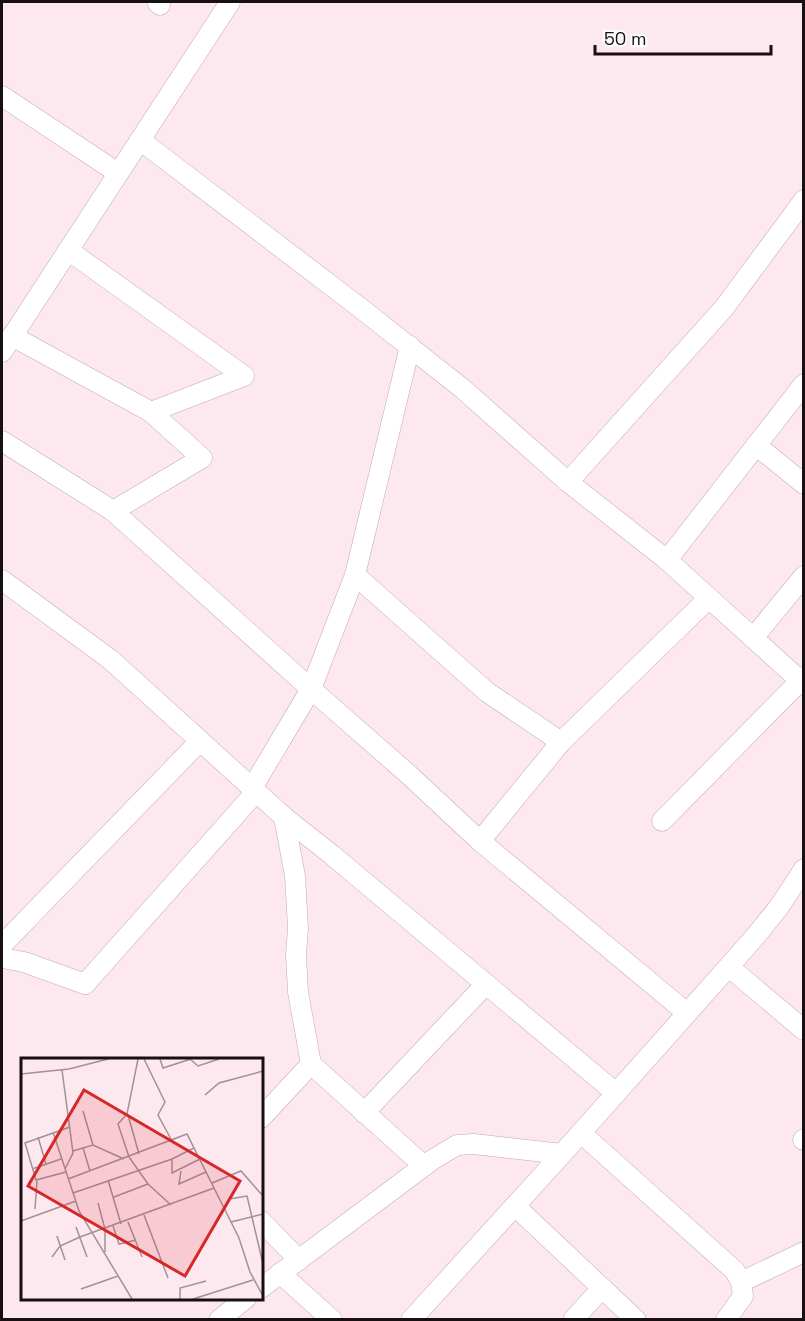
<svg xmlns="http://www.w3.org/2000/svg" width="805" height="1321" font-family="'Space Grotesk',sans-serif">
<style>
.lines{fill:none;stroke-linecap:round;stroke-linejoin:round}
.minor-casing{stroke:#c3aab3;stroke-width:21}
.minor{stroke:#fff;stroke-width:20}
.inset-road{fill:none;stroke:#a19197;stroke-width:1.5}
.view{fill:#d62828;fill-opacity:0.15;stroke:#d62828;stroke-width:3}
.inset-edge{fill:none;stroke:#170f12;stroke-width:3}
</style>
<rect width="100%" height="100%" fill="#fde8ef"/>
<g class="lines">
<g class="minor-casing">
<g id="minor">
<path d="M157 2 160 5"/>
<path d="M2 96 118 173"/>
<path d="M140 140 363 310 463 389 568 482 667 560 804 684"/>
<path d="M68 250 244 376 151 412"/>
<path d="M12 336 151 412 202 458 113 511"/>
<path d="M2 352 230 2"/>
<path d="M2 441 113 511 311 689 408 774 480 841 687 1013"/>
<path d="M756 445 804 484"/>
<path d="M568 482 724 308 804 200"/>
<path d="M667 560 804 384"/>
<path d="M355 575 487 692 561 742"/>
<path d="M2 580 111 660 284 817 332 855 616 1093"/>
<path d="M753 638 804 576"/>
<path d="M252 788 311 689 355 575 410 346"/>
<path d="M284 817 295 876 298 928 296 955 298 992 311 1064 424 1166"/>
<path d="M662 821 804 677"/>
<path d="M480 841 561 742 709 598"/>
<path d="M2 945 200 741"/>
<path d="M2 958 24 962 85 984 256 792"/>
<path d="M729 967 804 1030"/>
<path d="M364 1113 486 984"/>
<path d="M261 1118 311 1064"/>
<path d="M581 1133 735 1271 741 1282 743 1296 726 1320"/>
<path d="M803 1140 804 1139"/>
<path d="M515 1206 636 1320"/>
<path d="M261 1221 299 1260"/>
<path d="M280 1273 332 1320"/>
<path d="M741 1282 804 1252"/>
<path d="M261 1288 432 1160 457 1145 474 1144 562 1154"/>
<path d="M219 1320 246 1298"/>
<path d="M411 1320 562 1154 754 938 779 907 804 869"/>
<path d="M573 1320 602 1288"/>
</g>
</g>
<use href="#minor" class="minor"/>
</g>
<g transform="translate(21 1058)">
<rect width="242" height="242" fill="#fde8ef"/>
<path class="inset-road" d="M123 1 144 44 137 57 151 83M139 1 142 10 170 1M169 1 177 8 198 1M41 12 52 95 44 111M0 16 48 11 87 1M184 37 198 25 242 13M62 53 72 87M107 57 118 96M32 74 58 153 111 241M17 79 25 106M62 90 69 113M52 93 72 87 103 101M108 99 97 66 106 56 117 1M108 99 127 126 150 147M151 101V115L179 101M11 111 40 101M160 113 158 126 185 114M45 114 15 122 4 85 49 69M47 121 166 76 218 180 229 214 242 238M87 122 100 166M191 125 220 113 242 138M52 135 151 101 173 90M93 139 127 126M208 141 226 138 242 206M77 145 84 171V194M14 151 16 123M123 157 147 220M0 163 55 143M107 164 121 199M210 164 242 156M92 168 98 186 115 182M55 169 66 199M36 178 44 202M31 199 39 188 59 179 193 130M60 231 97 218M159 241V230L185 223M172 241 232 222"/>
<path class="view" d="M63 32 219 123 164 218 7 128Z"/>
<rect width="242" height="242" class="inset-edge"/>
</g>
<rect width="805" height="1321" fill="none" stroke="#170f12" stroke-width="6"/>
<path d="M595 45v9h176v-9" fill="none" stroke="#170f12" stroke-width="3"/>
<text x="604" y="45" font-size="18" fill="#170f12" stroke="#fcfcfc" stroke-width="4.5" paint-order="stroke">50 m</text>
</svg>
